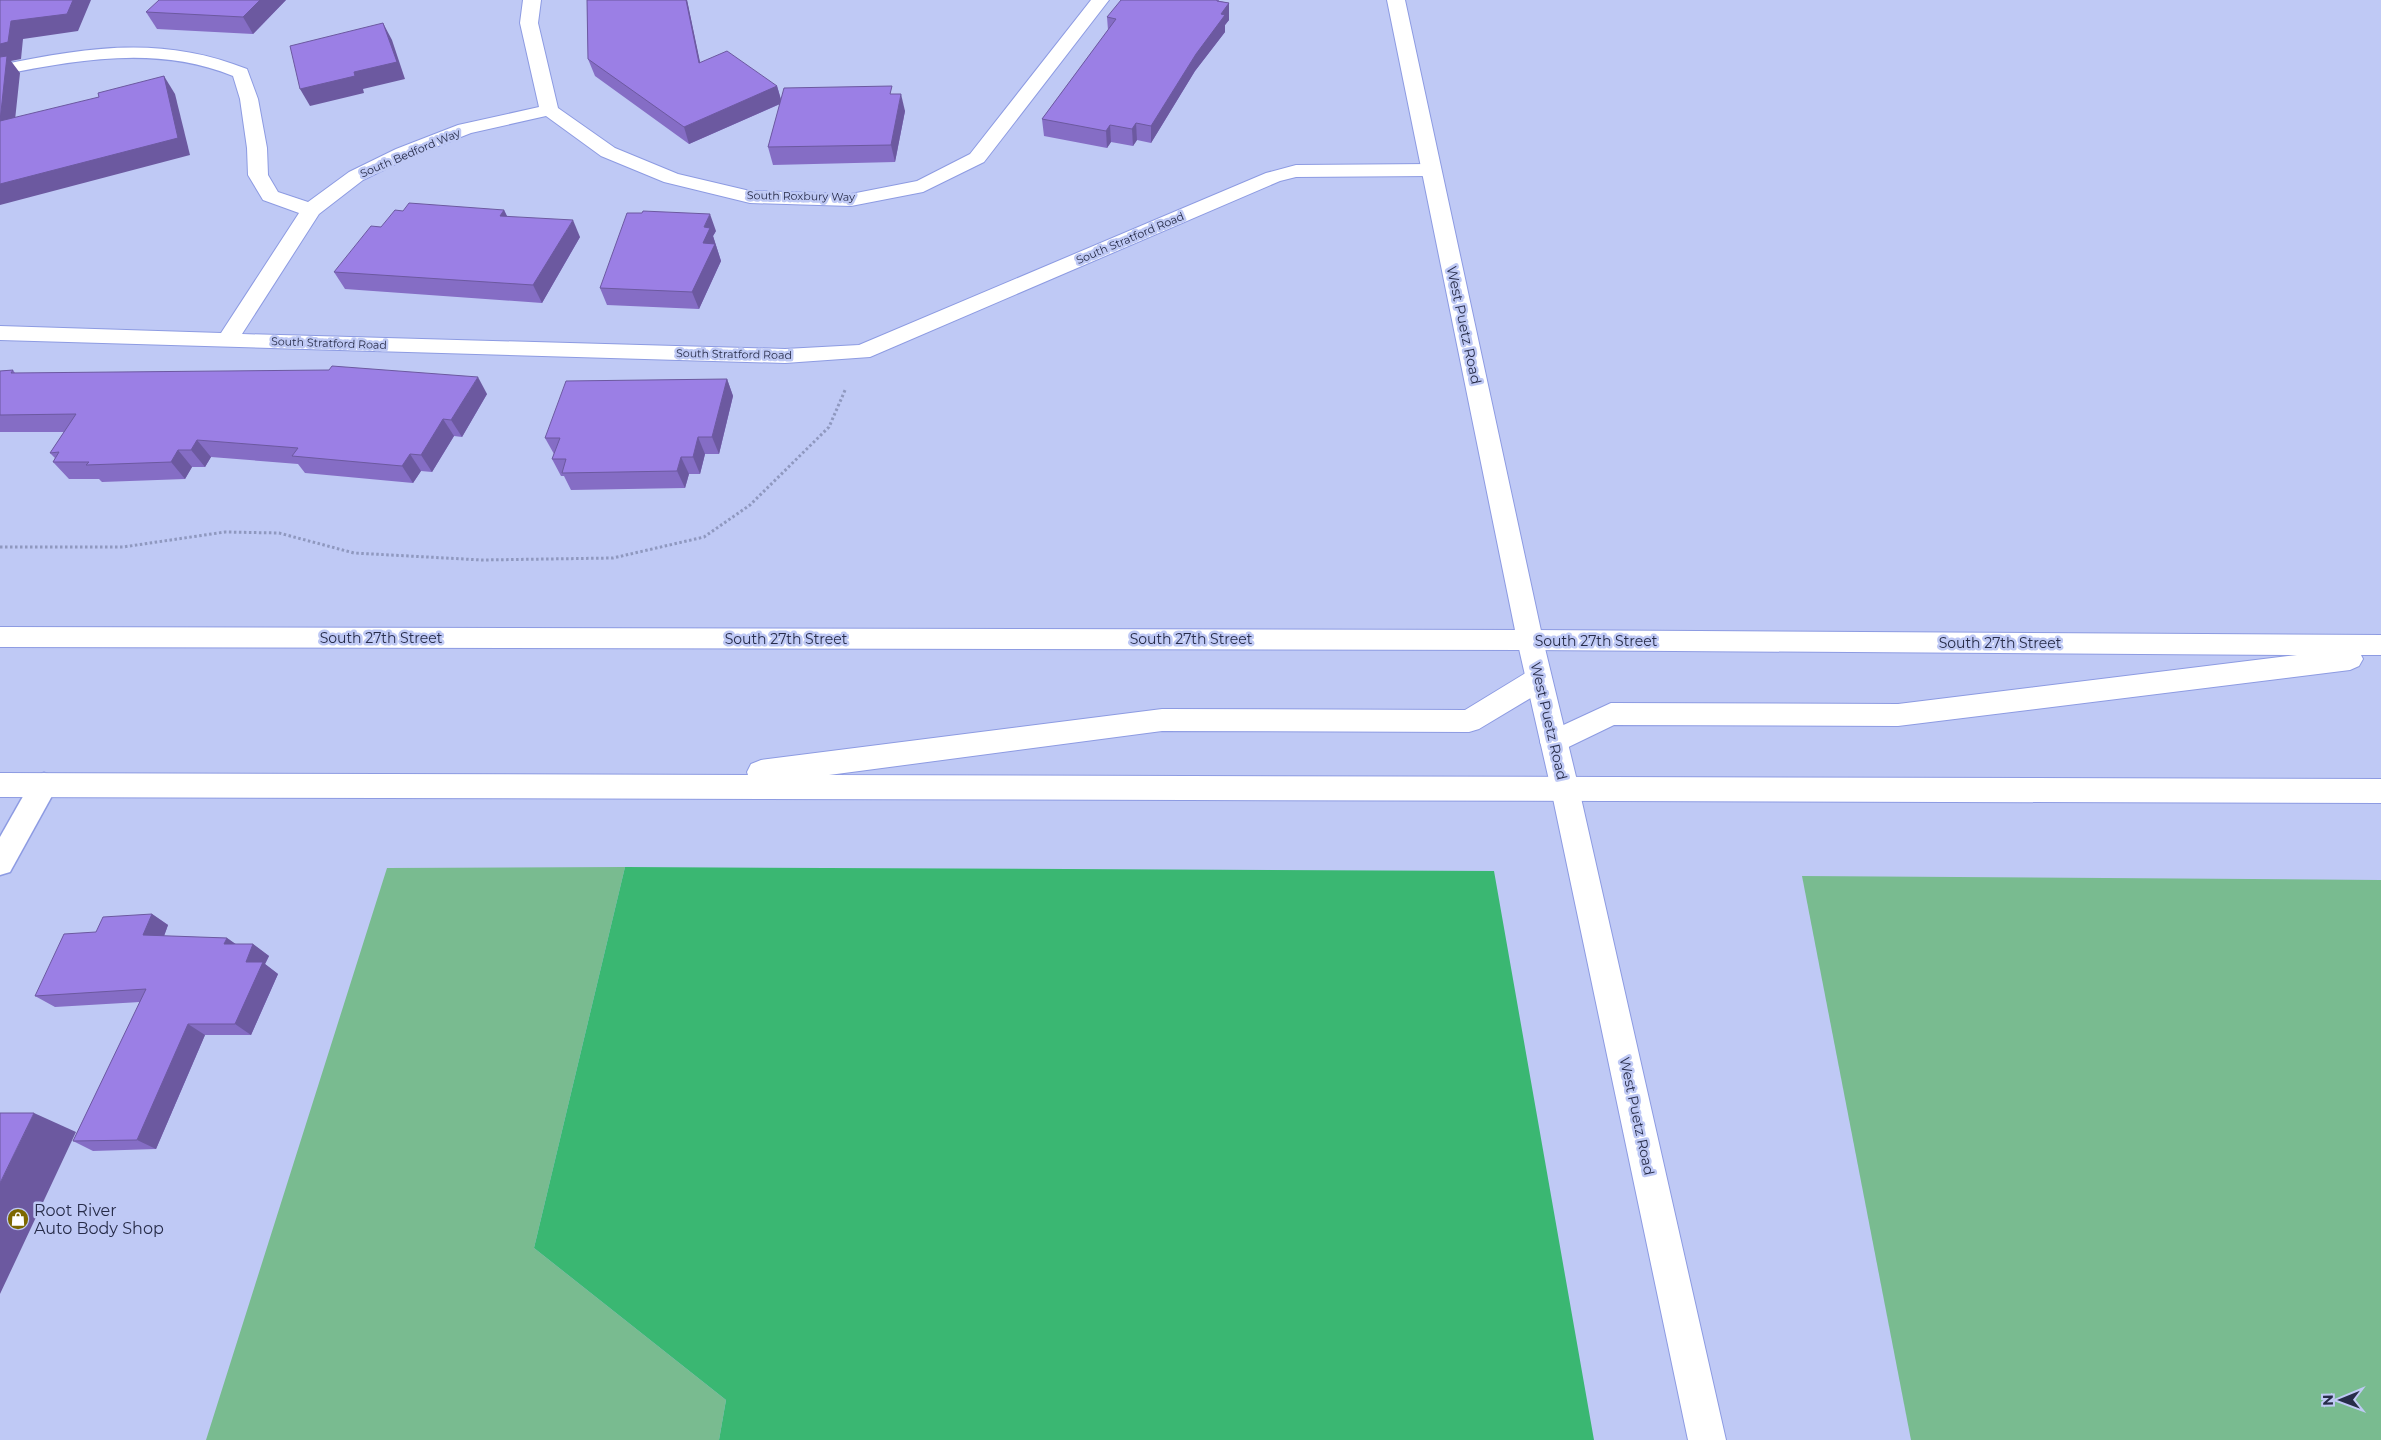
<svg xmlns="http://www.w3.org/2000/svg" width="2381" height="1440" font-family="Montserrat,sans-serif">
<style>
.green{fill:#79bb90}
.forest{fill:#3ab772}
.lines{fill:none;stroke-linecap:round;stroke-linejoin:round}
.lane-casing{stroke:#8d9be2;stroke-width:3}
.street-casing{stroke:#8d9be2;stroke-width:2}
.secondary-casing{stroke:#8d9be2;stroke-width:2}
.primary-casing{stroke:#8d9be2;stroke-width:2}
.path{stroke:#8f98bf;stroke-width:3;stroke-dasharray:2.5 2.5;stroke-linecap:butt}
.lane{fill:#fff;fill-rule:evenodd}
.street{fill:#fff;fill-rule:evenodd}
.secondary{fill:#fff;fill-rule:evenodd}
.primary{fill:#fff;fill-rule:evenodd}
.wall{fill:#856dc5}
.shaded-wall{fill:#6c59a0}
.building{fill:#9b7fe5;stroke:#6c59a0}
.labels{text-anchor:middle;stroke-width:5;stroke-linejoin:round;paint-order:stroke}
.far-street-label{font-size:11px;fill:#272c49;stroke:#bfc9f5}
.street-label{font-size:14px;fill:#272c49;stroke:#bfc9f5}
.near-poi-label{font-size:16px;fill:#272c49;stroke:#bfc9f5;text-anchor:start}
</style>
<rect width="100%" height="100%" fill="#bfc9f5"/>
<g class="green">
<path d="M625 867 534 1248 726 1400 719 1440H206L387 868Z"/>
<path d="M1802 876 2381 880V1440H1911Z"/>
</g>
<path class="forest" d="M625 867 1494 871 1594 1440H719L726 1400 534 1248Z"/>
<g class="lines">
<g class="lane-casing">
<path id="lane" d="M44 773 54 777 58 785 10 872 0 875V837L34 777Z"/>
</g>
<g class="street-casing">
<path id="street" d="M523 0H541L538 23 558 108 615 148 678 174 750 191 851 194 917 181 970 154 1091 0H1109L984 162 923 192 851 206 750 203 664 182 601 156 546 116 471 133 410 157 363 180 319 214 242 334 785 349 859 345 1266 173 1296 165 1431 164 1438 166 1441 170 1438 174 1431 176 1296 177 1280 181 870 357 785 363 0 340V326L221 333 299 213 263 200 248 175 247 148 240 99 233 76C156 45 79 60 0 75V65C88 47 162 35 247 69L258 99 267 148 268 175 278 192 308 202 349 172 396 149 458 125 539 107 520 23Z"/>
</g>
<g class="secondary-casing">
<path id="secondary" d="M1387 0H1405L1543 640 1579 789 1726 1440H1688L1551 789 1517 640Z"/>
</g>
<g class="primary-casing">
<g id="primary">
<path d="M0 627 1530 630 2381 635V655H2361L2363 659 2359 666 2350 670 1898 726 1614 725 1554 754 1544 750 1540 742 1544 734 1611 703 1898 704 2297 655 1530 650 0 647Z"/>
<path d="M1539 668 1549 671 1552 679 1549 687 1479 729 1469 732 1162 731 829 775 2381 779V803L0 797V773L748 775 747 772 751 764 761 760 1162 709 1465 710 1529 671Z"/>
</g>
</g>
<path class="path" d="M0 547H123L225 532 279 533 354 553 482 560 613 558 704 537 750 505 829 427 846 388"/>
<use href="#lane" class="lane"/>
<use href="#street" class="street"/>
<use href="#secondary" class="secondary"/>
<use href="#primary" class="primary"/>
</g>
<g class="wall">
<path d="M286 0 253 34 157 29 146 12Z"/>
<path d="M587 0H687L700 63 777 86 781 100 893 94 905 111 895 162 773 165 768 147 780 104 689 144 595 76 588 59Z"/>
<path d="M1219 0V1L1229 3V20L1225 25V32L1195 71 1151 143 1137 140 1133 146 1111 142 1107 148 1044 136 1042 119 1108 30 1107 17Z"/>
<path d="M504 210 507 216 580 237 542 303 345 289 334 272 403 211Z"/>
<path d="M716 231 713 236 721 261 699 309 607 305 600 288Z"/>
<path d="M13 370 15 373 487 394 462 437 454 436 432 472 421 471 413 483 305 473 298 464 211 457 205 467H192L185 479 102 482 99 479H69L53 462 55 458 50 453 64 432H0V371Z"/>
<path d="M727 379 733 396 719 454H705L700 474H689L685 488 571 490 564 476H561L552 459 554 454 545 438Z"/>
<path d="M152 914 168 925 164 936 227 938 235 944H253L269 956 265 964 278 974 251 1035H205L156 1149 93 1151 73 1141 140 1002 55 1007 35 996Z"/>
</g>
<g class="shaded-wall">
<path d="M73 0H91L78 31 23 39 21 59 11 61 20 73 13 139 0 122V44L11 21Z"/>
<path d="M260 0H286L253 34 243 17Z"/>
<path d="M686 0H687L704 81 699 63Z"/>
<path d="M1229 3V20L1225 25V32L1195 71 1151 143V126L1221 14Z"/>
<path d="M383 23 392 40 405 79 363 89 364 93 310 106 300 89 354 72Z"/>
<path d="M164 76 175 94 190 155 0 205V184Z"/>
<path d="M777 86 782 103 689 144 684 127Z"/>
<path d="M901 94 905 111 895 162 891 145Z"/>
<path d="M1136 123 1137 140 1133 146 1132 129Z"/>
<path d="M1110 125 1111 142 1107 148 1106 131Z"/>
<path d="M504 210 512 227 500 216Z"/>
<path d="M710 214 716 231 713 236 721 261 699 309 692 292 703 243 704 227Z"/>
<path d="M573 220 580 237 542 303 533 285Z"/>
<path d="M478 377 487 394 462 437 451 420Z"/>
<path d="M727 379 733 396 719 454 712 437Z"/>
<path d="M443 419 454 436 432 472 421 455Z"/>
<path d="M698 437 705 454 700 474 693 457Z"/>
<path d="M197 440 211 457 205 467 191 450Z"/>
<path d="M178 450 192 467 185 479 171 462Z"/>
<path d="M410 454 421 471 413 483 402 466Z"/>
<path d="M681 457 689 474 685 488 677 471Z"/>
<path d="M152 914 168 925 160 947 143 935Z"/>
<path d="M227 938 243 949 224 944Z"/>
<path d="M253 944 269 956 265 964 278 974 251 1035 235 1024 246 962Z"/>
<path d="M188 1024 205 1035 156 1149 137 1140Z"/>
<path d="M34 1113 76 1132 0 1294V1183Z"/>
</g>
<g class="building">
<path d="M0 0H73L67 14 11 21 8 42 0 44Z"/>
<path d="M159 0H260L243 17 146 12Z"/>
<path d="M587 0H686L699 63 727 51 777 86 684 127 588 59Z"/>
<path d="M1121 0H1217V1L1229 3 1221 14 1225 15 1196 54 1151 126 1136 123 1132 129 1110 125 1106 131 1042 119 1116 19 1107 17Z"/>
<path d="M383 23 397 62 354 72 355 76 300 89 290 46Z"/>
<path d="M7 56 0 121V57Z"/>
<path d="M164 76 178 138 0 184V121L99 97 98 93Z"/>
<path d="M892 86 890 94H901L891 145 768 147 784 88Z"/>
<path d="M409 203 504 210 500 216 573 220 533 285 334 272 371 226 381 227 395 210 403 211Z"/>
<path d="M643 211 710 214 704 227 710 228 703 243 715 244 692 292 600 288 627 213H642Z"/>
<path d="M332 366 478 377 451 420 443 419 421 455 410 454 402 466 292 456 298 448 197 440 191 450H178L171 462 86 465 89 462H53L59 452 50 453 76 414 0 415V371L13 370 11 373 329 370Z"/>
<path d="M727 379 712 437H698L693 457H681L677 471 562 473 566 459H552L560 438H545L566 381Z"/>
<path d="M152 914 143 935 227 938 224 944H253L246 962H263L235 1024H188L137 1140 73 1141 146 989 35 996 64 934 96 932 103 917Z"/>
<path d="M0 1113H34L0 1183Z"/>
</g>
<defs>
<g id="shop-disc" transform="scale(1.125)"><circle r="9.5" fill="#7d6800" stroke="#bfc9f5"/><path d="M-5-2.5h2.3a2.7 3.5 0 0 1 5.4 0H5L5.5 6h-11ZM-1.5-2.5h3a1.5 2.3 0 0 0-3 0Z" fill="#fff"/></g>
</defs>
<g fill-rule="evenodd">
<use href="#shop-disc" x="18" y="1219"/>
</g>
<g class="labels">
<g class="far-street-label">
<text transform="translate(410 153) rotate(-23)" y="4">South Bedford Way</text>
<text transform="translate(801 196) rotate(1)" y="4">South Roxbury Way</text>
<text transform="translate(1130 238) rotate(-23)" y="4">South Stratford Road</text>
<text transform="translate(329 343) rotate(2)" y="4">South Stratford Road</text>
<text transform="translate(734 354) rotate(1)" y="4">South Stratford Road</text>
</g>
<g class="street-label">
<text transform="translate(1464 325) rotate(78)" y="5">West Puetz Road</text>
<text x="381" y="643">South 27th Street</text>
<text x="786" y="644">South 27th Street</text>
<text x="1191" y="644">South 27th Street</text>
<text x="1596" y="646">South 27th Street</text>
<text x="2000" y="648">South 27th Street</text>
<text transform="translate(1549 721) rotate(77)" y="5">West Puetz Road</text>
<text transform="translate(1637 1116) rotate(78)" y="5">West Puetz Road</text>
</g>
<g class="near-poi-label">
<text x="34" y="1216">Root River<tspan x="34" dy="18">Auto Body Shop</tspan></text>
</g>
</g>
<g transform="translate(2341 1400) rotate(269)" stroke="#bfc9f5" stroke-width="4" paint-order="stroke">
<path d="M0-4L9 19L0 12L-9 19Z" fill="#272c49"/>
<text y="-8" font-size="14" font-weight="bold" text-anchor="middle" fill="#272c49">N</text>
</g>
</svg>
